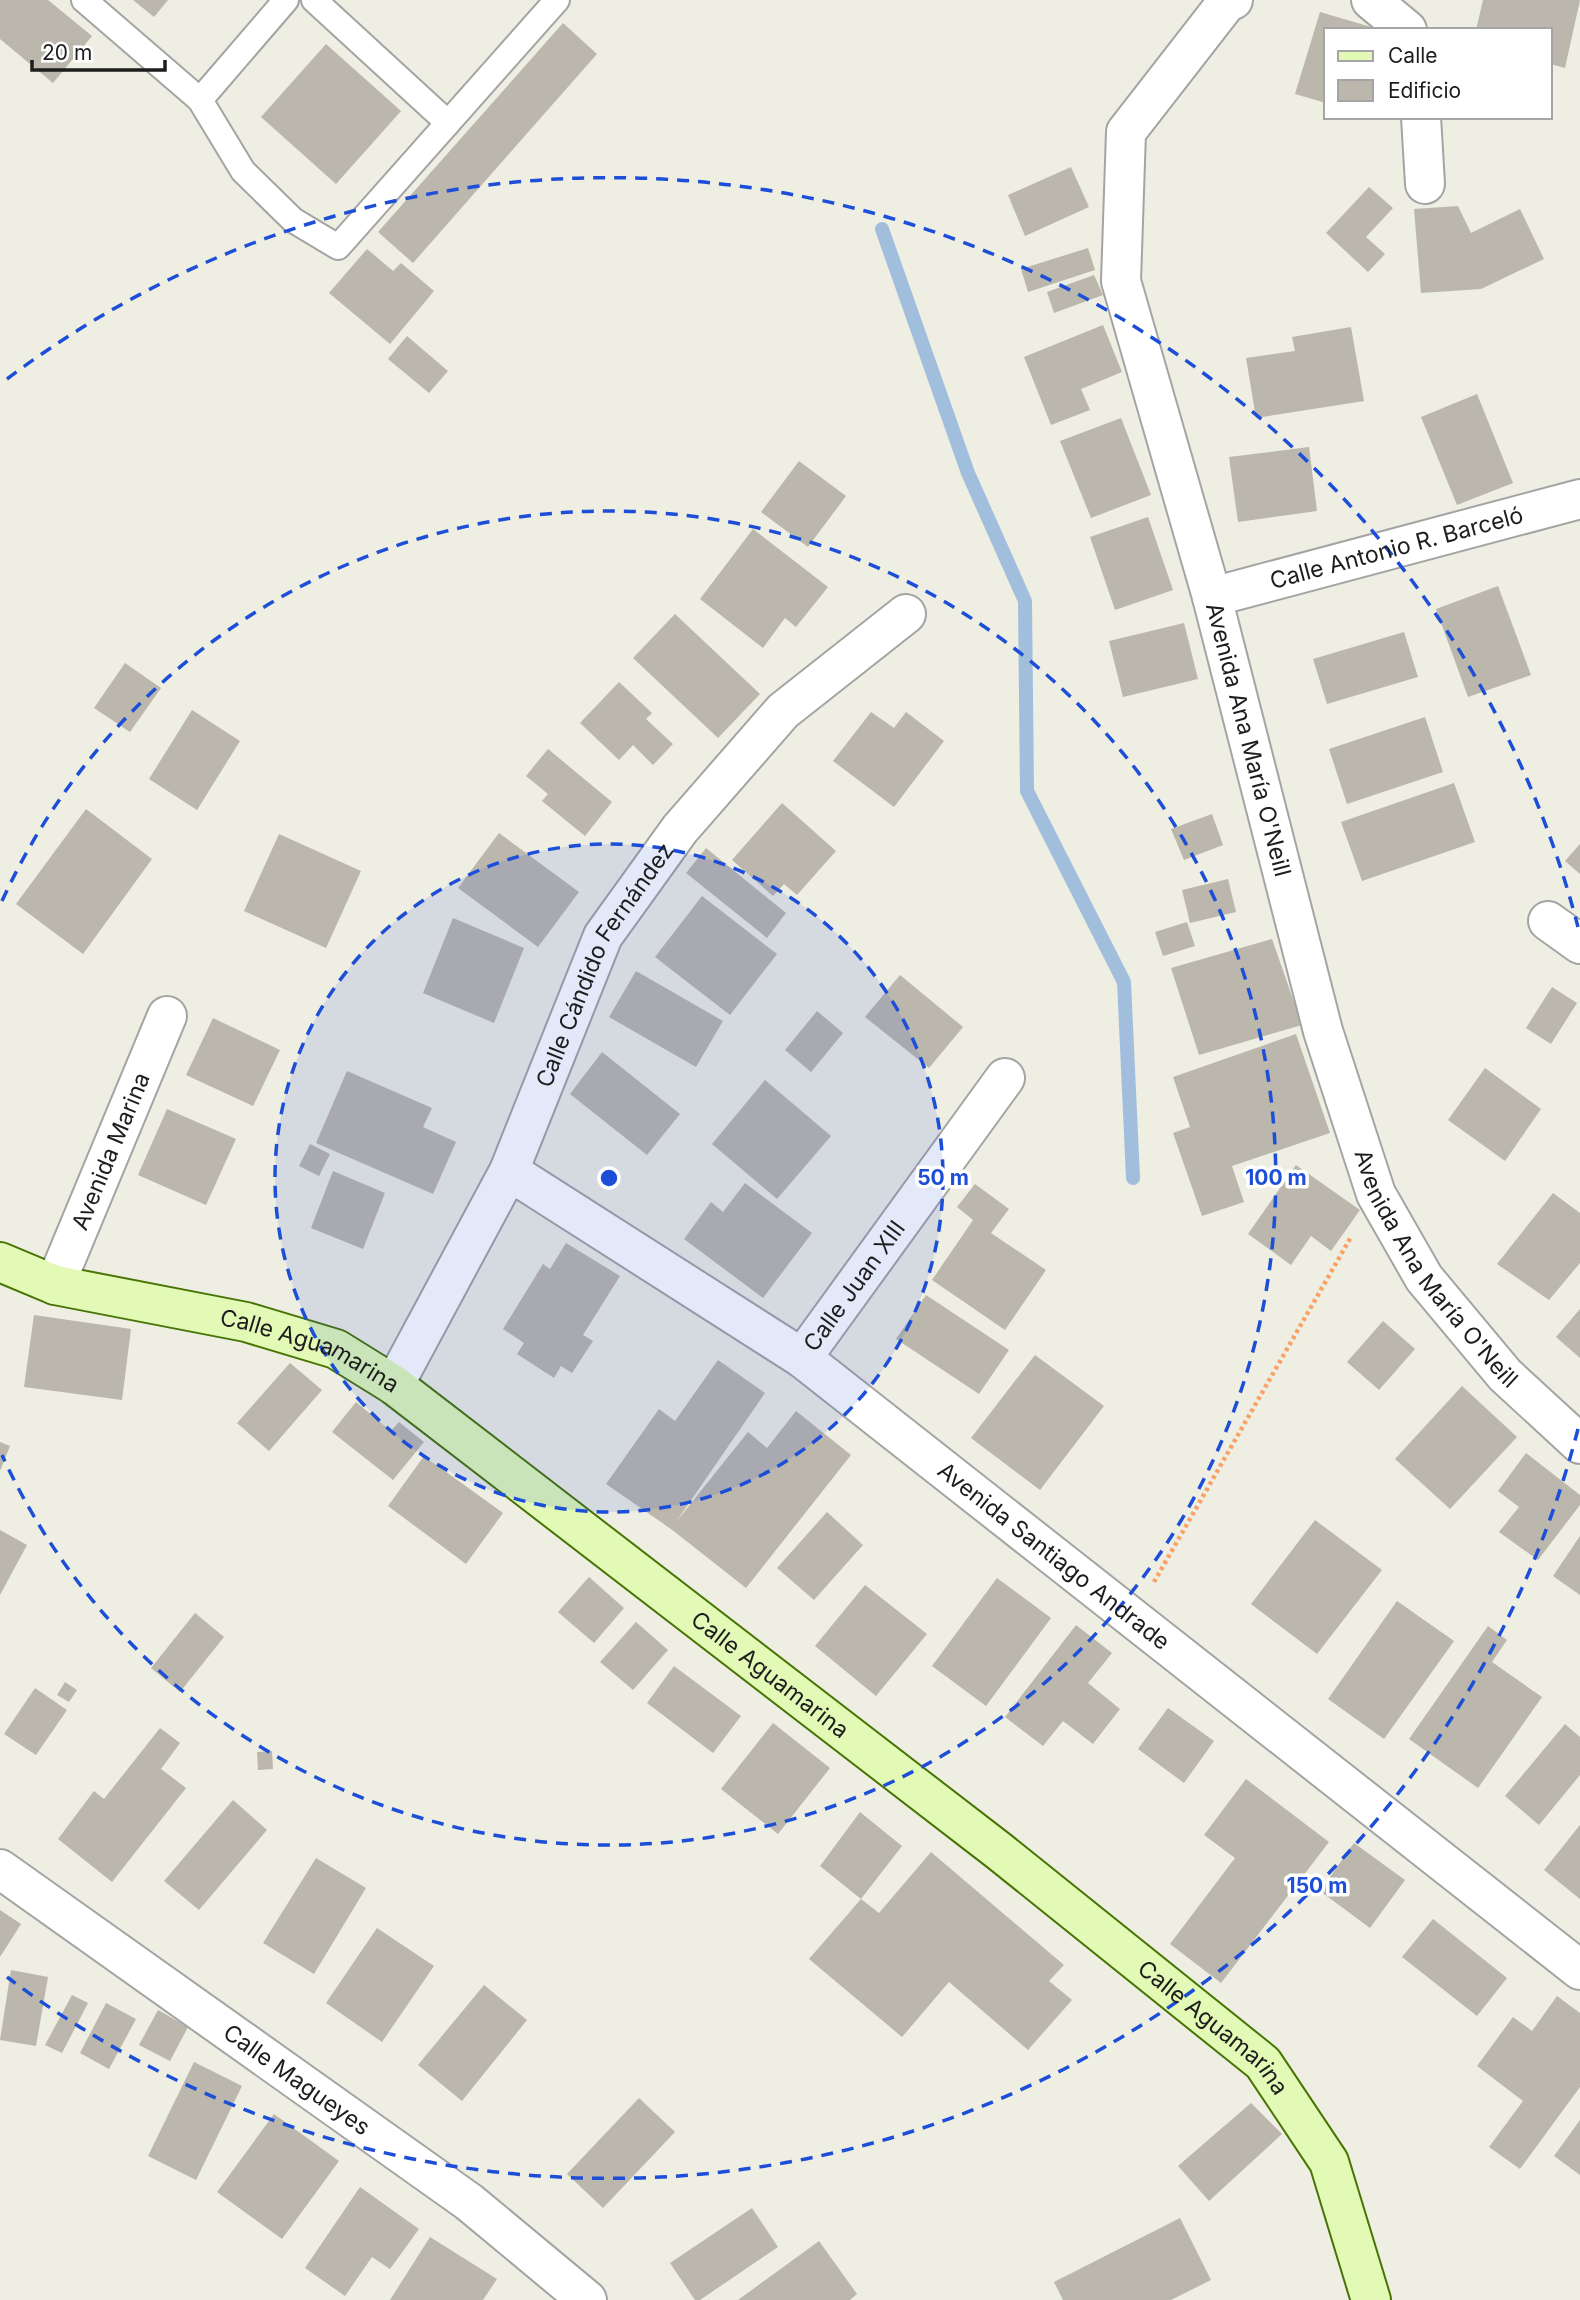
<svg xmlns="http://www.w3.org/2000/svg" width="1580" height="2300" font-family="Inter,sans-serif">
<style>
.lines{fill:none;stroke-linecap:round;stroke-linejoin:round}
.stream{stroke:#a2bedd;stroke-width:14}
.building{fill:#bbb7ac}
.lane-casing{stroke:#a4a4a4;stroke-width:28}
.street-casing{stroke:#a4a4a4;stroke-width:42}
.secondary-casing{stroke:#477404;stroke-width:42}
.path{stroke:#fba167;stroke-width:4.5;stroke-dasharray:3.5 3.5;stroke-linecap:butt}
.lane{stroke:#fff;stroke-width:24}
.street{stroke:#fff;stroke-width:38}
.secondary{stroke:#e2fab5;stroke-width:38}
.ring{fill:none;stroke:#1d4ed8;stroke-width:3.5;stroke-dasharray:12 9}
.labels{text-anchor:middle;stroke-width:7;stroke-linejoin:round;paint-order:stroke}
.street-label{font-size:23px;fill:#1d1d1d;stroke:#fff}
.centre{fill:#1d4ed8;stroke:#fff;stroke-width:3.5}
.ring-label{font-size:21px;text-anchor:middle;font-weight:bold;fill:#1d4ed8;stroke:#fff;stroke-width:7;stroke-linejoin:round;paint-order:stroke}
</style>
<rect width="100%" height="100%" fill="#eeeee2"/>
<g class="lines">
<path class="stream" d="M882 229 968 473 1025 601 1027 791 1124 982 1133 1178"/>
</g>
<g class="building">
<path d="M0 0H48L92 36 53 83 0 39Z"/>
<path d="M133 0H168L154 17Z"/>
<path d="M1483 0H1580L1565 68 1550 64V30H1476Z"/>
<path d="M1320 12 1378 29 1326 30V103L1295 94Z"/>
<path d="M563 23 597 54 413 263 378 232Z"/>
<path d="M326 44 401 111 336 184 261 117Z"/>
<path d="M1071 167 1089 207 1025 236 1008 195Z"/>
<path d="M1369 187 1393 208 1366 237 1385 254 1368 272 1326 233Z"/>
<path d="M1458 206 1471 233 1520 209 1544 259 1481 289 1421 293 1414 209Z"/>
<path d="M1088 248 1095 270 1028 292 1021 269Z"/>
<path d="M367 249 393 271 401 263 434 291 390 344 329 293Z"/>
<path d="M1094 275 1103 295 1054 313 1047 292Z"/>
<path d="M1103 325 1122 372 1081 389 1090 410 1051 425 1024 357Z"/>
<path d="M1351 327 1364 401 1256 418 1246 358 1295 351 1292 337Z"/>
<path d="M407 336 448 371 429 393 388 359Z"/>
<path d="M1477 394 1513 483 1457 505 1421 417Z"/>
<path d="M1121 418 1151 495 1091 518 1060 441Z"/>
<path d="M1309 447 1317 511 1238 522 1229 457Z"/>
<path d="M799 461 846 496 808 547 761 512Z"/>
<path d="M1148 517 1173 590 1115 610 1090 537Z"/>
<path d="M753 529 828 587 796 627 785 618 763 648 700 599Z"/>
<path d="M1498 586 1531 675 1468 697 1436 609Z"/>
<path d="M675 614 760 694 718 738 633 658Z"/>
<path d="M1184 623 1198 679 1123 697 1109 641Z"/>
<path d="M1404 632 1418 677 1327 704 1313 659Z"/>
<path d="M125 663 161 688 130 732 94 708Z"/>
<path d="M619 682 652 713 646 719 673 744 653 765 633 745 619 760 580 723Z"/>
<path d="M192 710 240 741 197 810 149 779Z"/>
<path d="M871 712 894 728 906 712 944 741 894 807 833 761Z"/>
<path d="M1425 717 1443 772 1347 804 1329 749Z"/>
<path d="M548 749 612 802 585 836 542 801 548 794 526 776Z"/>
<path d="M1454 783 1475 842 1362 881 1341 822Z"/>
<path d="M782 803 836 851 797 895 784 884 773 896 732 860Z"/>
<path d="M86 809 152 859 83 954 16 904Z"/>
<path d="M1212 814 1223 845 1184 860 1171 829Z"/>
<path d="M499 833 579 892 538 947 458 888Z"/>
<path d="M279 834 361 871 326 948 244 911Z"/>
<path d="M1580 844V874L1565 861Z"/>
<path d="M706 848 786 913 767 938 686 873Z"/>
<path d="M1228 879 1236 912 1190 923 1182 890Z"/>
<path d="M702 896 777 954 730 1015 655 957Z"/>
<path d="M453 918 524 948 494 1023 423 993Z"/>
<path d="M1187 922 1195 946 1163 956 1155 932Z"/>
<path d="M1272 939 1302 1025 1199 1055 1171 968Z"/>
<path d="M636 971 723 1021 696 1067 609 1017Z"/>
<path d="M900 975 963 1027 929 1068 865 1017Z"/>
<path d="M1552 987 1577 1003 1551 1044 1526 1028Z"/>
<path d="M817 1011 843 1033 811 1072 785 1050Z"/>
<path d="M213 1018 280 1050 253 1106 186 1075Z"/>
<path d="M1296 1034 1330 1133 1232 1166 1244 1202 1202 1216 1173 1133 1190 1127 1173 1077Z"/>
<path d="M602 1052 680 1114 647 1155 570 1094Z"/>
<path d="M1485 1068 1541 1109 1505 1161 1448 1120Z"/>
<path d="M347 1071 432 1108 423 1127 456 1142 433 1194 316 1143Z"/>
<path d="M765 1080 831 1136 777 1199 712 1144Z"/>
<path d="M167 1109 236 1139 206 1205 138 1175Z"/>
<path d="M310 1144 330 1154 319 1176 299 1166Z"/>
<path d="M1296 1165 1360 1210 1331 1251 1311 1236 1291 1265 1248 1234Z"/>
<path d="M333 1171 385 1193 363 1249 311 1228Z"/>
<path d="M745 1183 812 1233 763 1298 684 1239 711 1202 723 1212Z"/>
<path d="M975 1184 1009 1209 991 1233 1046 1270 1005 1330 932 1280 973 1220 957 1207Z"/>
<path d="M1553 1193 1580 1213V1263L1549 1300 1497 1264Z"/>
<path d="M566 1243 620 1276 583 1335 593 1341 572 1373 561 1366 554 1378 517 1354 524 1343 503 1329 543 1264 550 1269Z"/>
<path d="M926 1295 1009 1350 979 1394 896 1339Z"/>
<path d="M1580 1309V1358L1556 1337Z"/>
<path d="M34 1315 131 1329 122 1400 24 1387Z"/>
<path d="M1383 1321 1415 1349 1379 1390 1347 1362Z"/>
<path d="M1035 1355 1104 1406 1040 1490 971 1438Z"/>
<path d="M718 1360 765 1393 676 1522 748 1432 767 1448 796 1411 851 1455 746 1588 671 1529 606 1484 659 1409 675 1421Z"/>
<path d="M290 1363 322 1390 269 1451 237 1423Z"/>
<path d="M1462 1386 1517 1437 1450 1509 1395 1459Z"/>
<path d="M356 1402 391 1431 399 1422 424 1442 393 1480 332 1432Z"/>
<path d="M0 1442 10 1446 0 1471Z"/>
<path d="M1526 1453 1580 1495V1505L1538 1560 1499 1532 1519 1507 1498 1491Z"/>
<path d="M424 1456 503 1513 466 1564 388 1506Z"/>
<path d="M827 1512 863 1545 814 1600 777 1568Z"/>
<path d="M1315 1520 1382 1570 1317 1654 1251 1604Z"/>
<path d="M0 1530 27 1545 0 1595Z"/>
<path d="M1580 1536V1595L1553 1576Z"/>
<path d="M589 1577 624 1608 594 1643 558 1612Z"/>
<path d="M997 1578 1051 1618 986 1706 932 1666Z"/>
<path d="M865 1585 927 1634 876 1696 815 1646Z"/>
<path d="M1397 1601 1454 1641 1384 1739 1328 1699Z"/>
<path d="M195 1613 224 1637 180 1692 151 1668Z"/>
<path d="M636 1622 668 1650 633 1690 600 1662Z"/>
<path d="M1076 1625 1112 1653 1088 1683 1120 1709 1093 1744 1063 1721 1043 1746 1005 1717Z"/>
<path d="M1488 1626 1507 1640 1492 1662 1542 1697 1478 1788 1409 1739Z"/>
<path d="M674 1666 741 1716 713 1753 647 1703Z"/>
<path d="M65 1682 77 1690 69 1702 57 1695Z"/>
<path d="M35 1688 67 1710 36 1755 4 1734Z"/>
<path d="M1168 1708 1214 1741 1184 1783 1138 1749Z"/>
<path d="M773 1723 830 1768 778 1834 721 1789Z"/>
<path d="M1565 1724 1580 1737V1775L1539 1825 1505 1796Z"/>
<path d="M160 1728 180 1743 161 1769 186 1788 112 1882 58 1839 94 1791 104 1799Z"/>
<path d="M272 1751 273 1769 258 1770 257 1752Z"/>
<path d="M1246 1779 1329 1842 1221 1983 1170 1944 1235 1858 1204 1835Z"/>
<path d="M233 1800 267 1830 199 1910 164 1881Z"/>
<path d="M860 1812 902 1846 861 1899 879 1913 931 1852 1064 1965 1049 1981 1072 2000 1028 2050 949 1982 902 2037 809 1959 861 1899 820 1866Z"/>
<path d="M1580 1825V1899L1544 1870Z"/>
<path d="M1354 1843 1405 1880 1370 1928 1320 1891Z"/>
<path d="M316 1858 366 1888 314 1974 263 1943Z"/>
<path d="M0 1910 21 1924 0 1957Z"/>
<path d="M1433 1919 1507 1978 1477 2016 1402 1957Z"/>
<path d="M377 1928 434 1966 382 2042 326 2003Z"/>
<path d="M11 1970 48 1977 36 2046 0 2040Z"/>
<path d="M484 1985 527 2020 462 2101 418 2065Z"/>
<path d="M72 1995 88 2003 62 2053 45 2045Z"/>
<path d="M1557 1996 1580 2013V2087L1520 2169 1489 2147 1523 2101 1477 2066 1513 2017 1532 2031Z"/>
<path d="M106 2003 136 2019 109 2069 80 2053Z"/>
<path d="M158 2010 188 2027 170 2061 139 2045Z"/>
<path d="M194 2062 242 2086 196 2180 148 2156Z"/>
<path d="M639 2098 675 2132 603 2208 567 2174Z"/>
<path d="M1251 2103 1282 2134 1209 2201 1178 2166Z"/>
<path d="M274 2114 339 2161 282 2239 217 2192Z"/>
<path d="M1580 2120V2175L1554 2156Z"/>
<path d="M360 2187 419 2229 390 2269 372 2257 345 2296 305 2268Z"/>
<path d="M752 2208 778 2247 700 2300H695L670 2263Z"/>
<path d="M1180 2218 1211 2280 1171 2300H1063L1054 2282Z"/>
<path d="M430 2237 497 2279 483 2300H390Z"/>
<path d="M819 2241 857 2294 850 2300H738Z"/>
</g>
<g class="lines">
<g class="lane-casing">
<g id="lane">
<path d="M84 0 200 100 243 171 293 220 338 247 557 0"/>
<path d="M314 0 448 123"/>
<path d="M200 100 286 0"/>
</g>
</g>
<g class="street-casing">
<g id="street">
<path id="s1" d="M1233 0 1227 2 1126 132 1121 281 1212 597 1323 1031 1376 1194 1424 1278 1505 1375 1580 1444"/>
<path d="M1371 0 1407 30"/>
<path d="M1421 117 1425 184"/>
<path id="s2" d="M1212 597 1580 499"/>
<path d="M1548 921 1580 944"/>
<path id="s3" d="M509 1171 802 1358 1580 1970"/>
<path id="s4" d="M55 1285 167 1016"/>
<path id="s5" d="M802 1358 1005 1078"/>
<path id="s6" d="M394 1385 509 1171 603 936 680 829 783 711 906 614"/>
<path id="s7" d="M0 1869 469 2202 587 2300"/>
</g>
</g>
<g class="secondary-casing">
<g id="secondary">
<path id="s8" d="M0 1262 55 1285 246 1322 336 1349 394 1385 999 1851 1263 2063 1329 2162 1371 2300"/>
</g>
</g>
<path class="path" d="M1154 1582 1351 1237"/>
<use href="#lane" class="lane"/>
<use href="#street" class="street"/>
<use href="#secondary" class="secondary"/>
</g>
<circle cx="609" cy="1178" r="334" fill="#1d4ed8" fill-opacity=".12"/>
<g class="ring">
<circle cx="609" cy="1178" r="334"/>
<path d="M2 901A667 667 0 1 1 2 1455"/>
<path d="M1578 1429A1001 1001 0 0 1 7 1977M7 379A1001 1001 0 0 1 1578 927"/>
</g>
<g class="labels">
<g class="street-label">
<text dy="8" stroke="none"><textPath href="#s2" startOffset="191">Calle Antonio R. Barceló</textPath></text>
<text dy="8" stroke="none"><textPath href="#s1" startOffset="796">Avenida Ana María O'Neill</textPath></text>
<text dy="8" stroke="none"><textPath href="#s6" startOffset="471">Calle Cándido Fernández</textPath></text>
<text dy="8" stroke="none"><textPath href="#s4" startOffset="145">Avenida Marina</textPath></text>
<text dy="8" stroke="none"><textPath href="#s1" startOffset="1363">Avenida Ana María O'Neill</textPath></text>
<text dy="8" stroke="none"><textPath href="#s5" startOffset="89">Calle Juan XIII</textPath></text>
<text dy="8" stroke="none"><textPath href="#s8" startOffset="324">Calle Aguamarina</textPath></text>
<text dy="8" stroke="none"><textPath href="#s3" startOffset="668">Avenida Santiago Andrade</textPath></text>
<text dy="8" stroke="none"><textPath href="#s8" startOffset="891">Calle Aguamarina</textPath></text>
<text dy="8" stroke="none"><textPath href="#s8" startOffset="1458">Calle Aguamarina</textPath></text>
<text dy="8" stroke="none"><textPath href="#s7" startOffset="364">Calle Magueyes</textPath></text>
</g>
</g>
<circle cx="609" cy="1178" r="10" class="centre"/>
<g class="ring-label">
<text x="943" y="1185">50 m</text>
<text x="1276" y="1185">100 m</text>
<text x="1317" y="1893">150 m</text>
</g>
<rect x="1324" y="28" width="228" height="91" fill="#ffffff" stroke="#a5a5a5" stroke-width="2"/>
<rect x="1338" y="51" width="35" height="10" fill="#e2fab5" stroke="#a5a5a5" stroke-width="2"/>
<text x="1388" y="63" font-size="21" fill="#1d1d1d">Calle</text>
<rect x="1338" y="80" width="35" height="21" fill="#bbb7ac" stroke="#a5a5a5" stroke-width="2"/>
<text x="1388" y="98" font-size="21" fill="#1d1d1d">Edificio</text>
<path d="M32 60v10h133v-10" fill="none" stroke="#1d1d1d" stroke-width="3.5"/>
<text x="42" y="60" font-size="21" fill="#1d1d1d" stroke="#ffffff" stroke-width="5" paint-order="stroke">20 m</text>
</svg>
